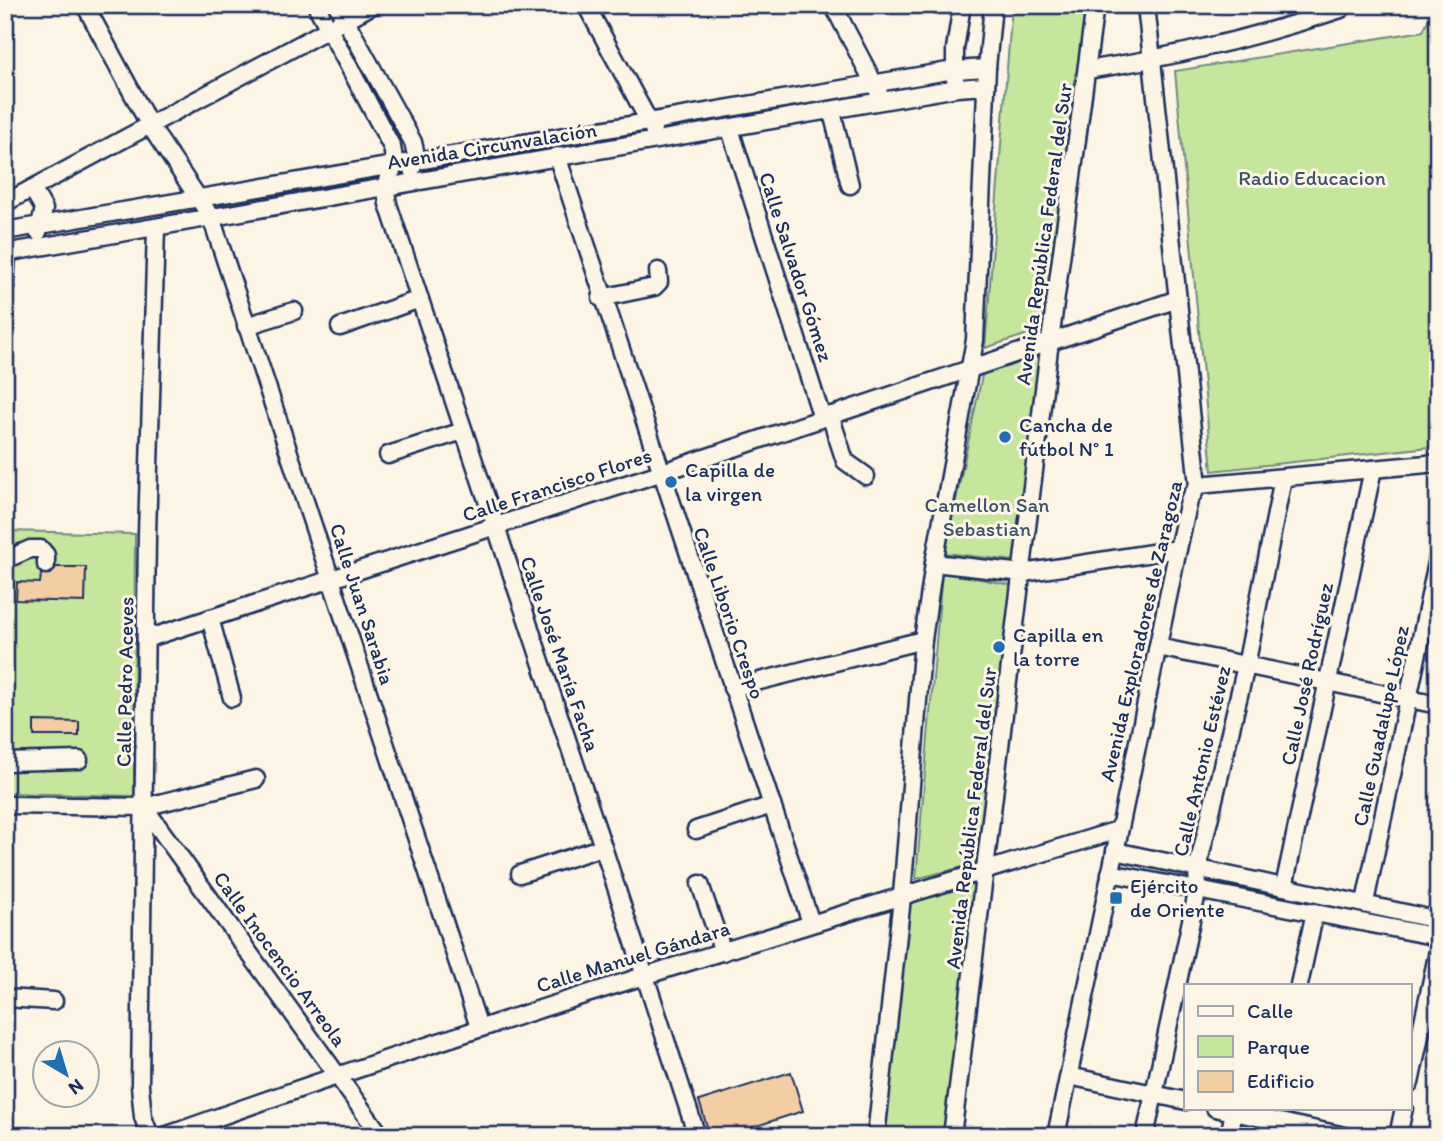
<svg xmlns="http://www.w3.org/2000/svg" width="1443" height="1141" font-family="Itim,sans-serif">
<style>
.green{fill:#c6e59d;stroke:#708a7e;stroke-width:2}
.building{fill:#f3cda3;stroke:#1b2f5e;stroke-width:2}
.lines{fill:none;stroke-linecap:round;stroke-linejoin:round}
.minor-casing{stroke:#1b2f5e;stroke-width:21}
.minor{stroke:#fcf5e5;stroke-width:16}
.poi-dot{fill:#1f6fb2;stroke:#fcf5e5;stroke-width:2.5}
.labels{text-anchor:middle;stroke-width:6;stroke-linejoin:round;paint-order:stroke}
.street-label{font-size:21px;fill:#1b2f5e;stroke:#fcf5e5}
.park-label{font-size:21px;fill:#3d536b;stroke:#fcf5e5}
.poi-label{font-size:21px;fill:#1b2f5e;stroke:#fcf5e5;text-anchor:start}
</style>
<rect width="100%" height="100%" fill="#fcf5e5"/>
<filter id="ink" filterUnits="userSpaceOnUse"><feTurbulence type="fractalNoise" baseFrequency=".0143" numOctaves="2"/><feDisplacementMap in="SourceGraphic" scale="14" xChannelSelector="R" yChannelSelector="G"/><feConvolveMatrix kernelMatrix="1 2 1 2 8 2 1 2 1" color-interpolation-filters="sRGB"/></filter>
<g filter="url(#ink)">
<g class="green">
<path d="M1012 5H1091L1047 328 985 348Z"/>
<path d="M1435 5 1438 446 1212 471 1175 71 1423 31Z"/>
<path d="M1046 352 1015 561 945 553 983 371Z"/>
<path d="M8 531 135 534 134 796 5 793Z"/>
<path d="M942 572 1012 585 978 863 916 879Z"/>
<path d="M978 878 945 1136H880L909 895Z"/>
</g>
<g class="building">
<path d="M56 567H86L85 602 16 600 17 582 40 583 41 574H51Z"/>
<path d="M34 721 79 722V736H34Z"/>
<path d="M791 1072 803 1111 725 1136H710L699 1101Z"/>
</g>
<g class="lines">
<g class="minor-casing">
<g id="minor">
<path d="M85 5 150 126 211 217 479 1027"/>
<path d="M316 5 392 147 395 165 385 185 388 204 603 847 697 1136"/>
<path d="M337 5 413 142 416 155 412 169"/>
<path d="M586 5 653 129"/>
<path d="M833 5 879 93"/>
<path d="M1087 70C1176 57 1255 38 1341 9"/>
<path d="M955 79V49L962 5"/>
<path d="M832 112 850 185"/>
<path d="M730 129 822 418"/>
<path d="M557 156 811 923"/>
<path d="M33 190 44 209 38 232"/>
<path d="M5 203 373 5"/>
<path d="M5 231 954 70 987 68"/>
<path d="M5 253 957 88 986 86"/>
<path d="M5 287 7 252"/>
<path d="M601 298 654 287 659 282 658 271"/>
<path d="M246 326 294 311"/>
<path d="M340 327 420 299"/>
<path d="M830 415 845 461 866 476"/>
<path d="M388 455 463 431"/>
<path d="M1198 485 1438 463"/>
<path d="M5 560 30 549H41L46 555V565"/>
<path d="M934 563 1023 573 1178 549"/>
<path d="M210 618 232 698"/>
<path d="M146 639 660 473 1178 299"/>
<path d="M1158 647 1438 705"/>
<path d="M732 688 923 640"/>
<path d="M5 762 79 760"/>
<path d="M5 805 144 807 256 779"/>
<path d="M144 807 381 1136"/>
<path d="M696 830 772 805"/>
<path d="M1115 851 1438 920"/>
<path d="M1110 873 1438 937"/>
<path d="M520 874 603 847"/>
<path d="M700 884 723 952"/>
<path d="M1284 887 1373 469"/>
<path d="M1365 902 1438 558"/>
<path d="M1299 985 1315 912"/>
<path d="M5 998 54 1001"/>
<path d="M1069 1076 1186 1101"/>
<path d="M1410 1083 1438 951"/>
<path d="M1215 1108 1345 1136"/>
<path d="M150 1136 143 1117 140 1086 147 534 156 228"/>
<path d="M165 1136C479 1023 799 928 1118 830"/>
<path d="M876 1136 901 907 923 640 934 563 975 340 987 68 993 5"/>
<path d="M952 1136 1050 341 1095 5"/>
<path d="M1056 1136 1178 549 1189 501 1198 485 1146 5"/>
<path d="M1145 1136 1198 888 1197 870 1246 666 1283 478"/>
<path d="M1229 1136 1234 1112"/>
<path d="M1398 1136 1404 1108"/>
</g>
</g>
<use href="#minor" class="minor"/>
</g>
</g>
<g class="poi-dot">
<circle cx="1005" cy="437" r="7"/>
<circle cx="671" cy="482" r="7"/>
<circle cx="999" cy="647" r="7"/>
<rect x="1109" y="891" width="14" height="14" rx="3.5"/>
</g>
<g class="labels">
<g class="street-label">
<text transform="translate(492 146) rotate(-9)" y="7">Avenida Circunvalación</text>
<text transform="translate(1044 234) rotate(-82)" y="7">Avenida República Federal del Sur</text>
<text transform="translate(796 267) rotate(72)" y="7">Calle Salvador Gómez</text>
<text transform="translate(557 485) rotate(-18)" y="7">Calle Francisco Flores</text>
<text transform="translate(362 604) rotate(72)" y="7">Calle Juan Sarabia</text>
<text transform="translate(729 613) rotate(71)" y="7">Calle Liborio Crespo</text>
<text transform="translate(1141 631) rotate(-77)" y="7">Avenida Exploradores de Zaragoza</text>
<text transform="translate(560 654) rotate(71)" y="7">Calle José María Facha</text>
<text transform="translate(1307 674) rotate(-78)" y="7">Calle José Rodríguez</text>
<text transform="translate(125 682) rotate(-89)" y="7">Calle Pedro Aceves</text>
<text transform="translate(1381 726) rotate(-78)" y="7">Calle Guadalupe López</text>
<text transform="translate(1202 761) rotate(-77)" y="7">Calle Antonio Estévez</text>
<text transform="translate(971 818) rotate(-83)" y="7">Avenida República Federal del Sur</text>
<text transform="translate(633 957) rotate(-17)" y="7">Calle Manuel Gándara</text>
<text transform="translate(280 959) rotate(54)" y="7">Calle Inocencio Arreola</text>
</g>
<g class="park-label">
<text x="1312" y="185">Radio Educacion</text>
<text x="987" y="512">Camellon San<tspan x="987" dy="24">Sebastian</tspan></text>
</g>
<g class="poi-label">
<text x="1019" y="432">Cancha de<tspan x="1019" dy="24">fútbol N° 1</tspan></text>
<text x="685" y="477">Capilla de<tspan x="685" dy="24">la virgen</tspan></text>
<text x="1013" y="642">Capilla en<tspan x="1013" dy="24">la torre</tspan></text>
<text x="1130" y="893">Ejército<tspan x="1130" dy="24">de Oriente</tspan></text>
</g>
</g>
<rect width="1443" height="1141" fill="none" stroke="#fcf5e5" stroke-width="28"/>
<rect x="14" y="14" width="1415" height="1113" fill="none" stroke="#1b2f5e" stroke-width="2.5" filter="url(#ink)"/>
<rect x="1184" y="984" width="228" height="126" fill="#fcf5e5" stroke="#a2a6af" stroke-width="2"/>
<rect x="1198" y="1006" width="35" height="10" fill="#fcf5e5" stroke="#a2a6af" stroke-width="2"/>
<text x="1247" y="1018" font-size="21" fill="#1b2f5e">Calle</text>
<rect x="1198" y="1036" width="35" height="21" fill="#c6e59d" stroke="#a2a6af" stroke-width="2"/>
<text x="1247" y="1054" font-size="21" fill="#1b2f5e">Parque</text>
<rect x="1198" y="1071" width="35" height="21" fill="#f3cda3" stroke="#a2a6af" stroke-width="2"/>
<text x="1247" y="1088" font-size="21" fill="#1b2f5e">Edificio</text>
<g transform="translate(66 1074) rotate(142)"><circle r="33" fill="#fcf5e5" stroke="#a2a6af" stroke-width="2"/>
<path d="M0-5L12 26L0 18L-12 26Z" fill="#1f6fb2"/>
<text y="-10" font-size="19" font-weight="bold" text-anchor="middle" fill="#1b2f5e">N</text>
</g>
</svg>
